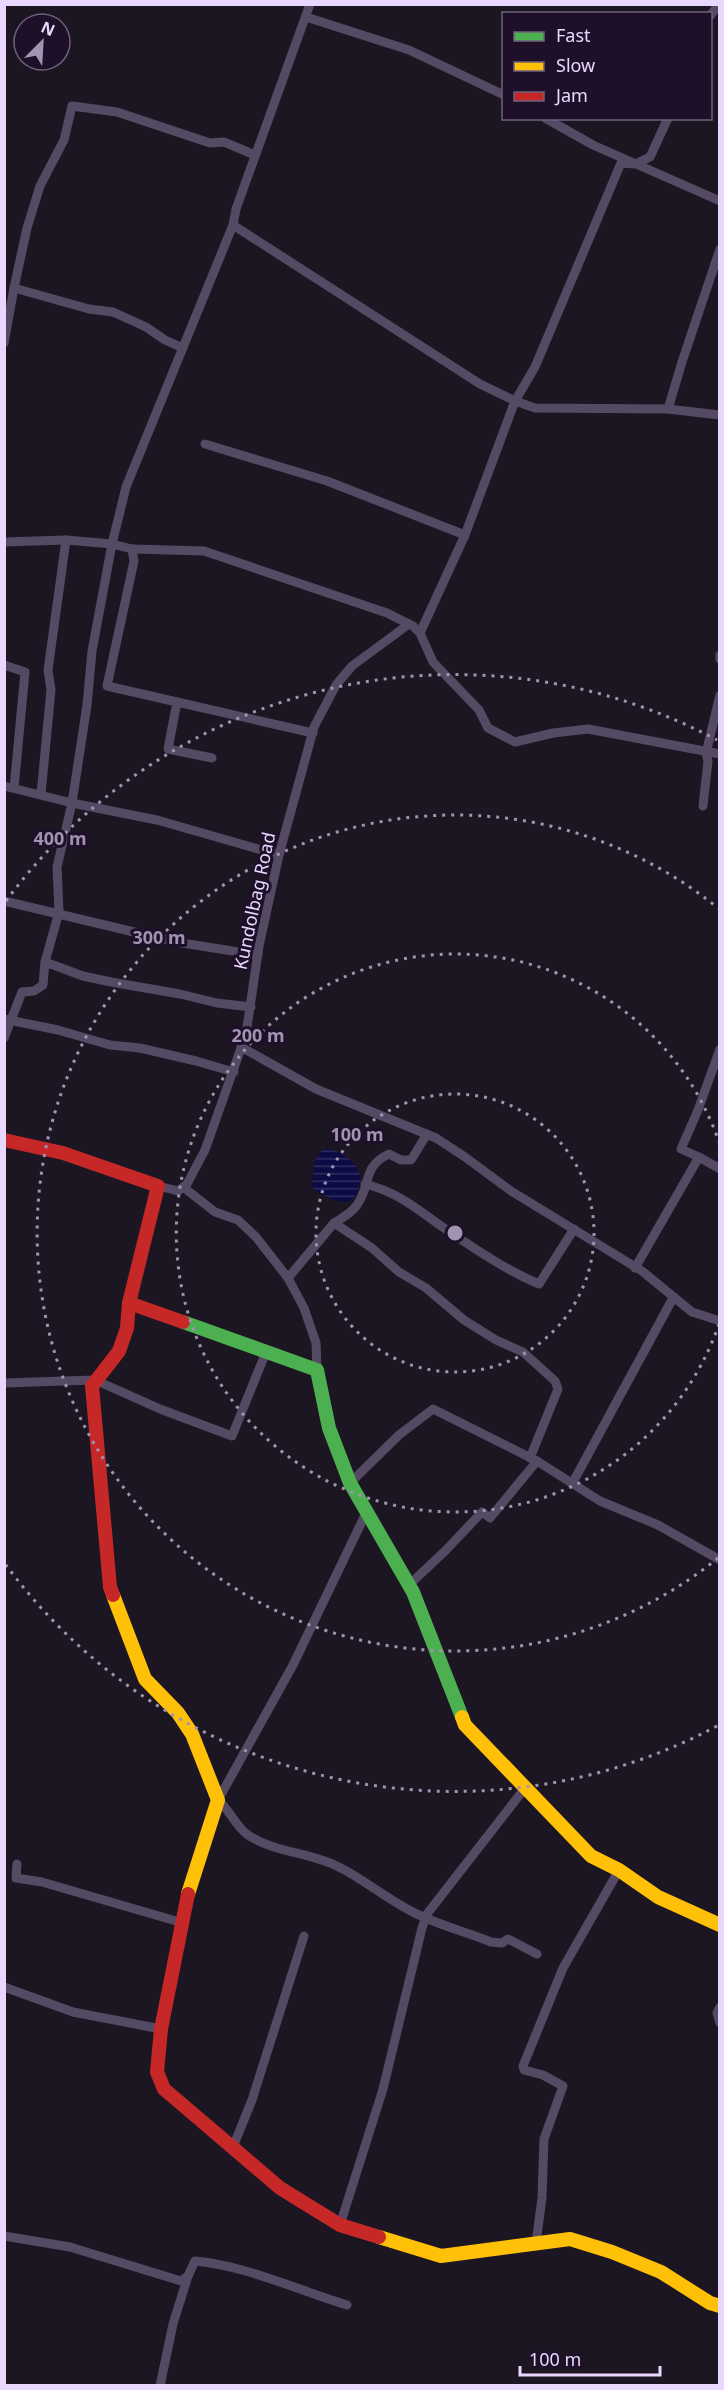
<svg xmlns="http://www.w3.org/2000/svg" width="724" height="2390" font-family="'Noto Sans',sans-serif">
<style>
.water{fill:url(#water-rules)}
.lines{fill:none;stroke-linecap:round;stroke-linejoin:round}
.street{stroke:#554a63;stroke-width:9}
.fast{stroke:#4caf50;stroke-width:14}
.slow{stroke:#ffc107;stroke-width:14}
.jam{stroke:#c62828;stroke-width:14}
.ring{fill:none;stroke:#a293b2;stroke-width:3;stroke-dasharray:3 6}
.labels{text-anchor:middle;stroke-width:6;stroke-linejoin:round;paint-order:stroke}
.street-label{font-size:18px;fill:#ead7ff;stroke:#1d1028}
.centre{fill:#a293b2;stroke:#1d1028;stroke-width:3}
.ring-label{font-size:18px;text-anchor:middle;font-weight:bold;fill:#a293b2;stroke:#1d1028;stroke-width:6;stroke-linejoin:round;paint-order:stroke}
</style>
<defs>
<pattern id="water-rules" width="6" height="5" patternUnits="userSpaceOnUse" patternTransform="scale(1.5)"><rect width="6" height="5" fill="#0c0b44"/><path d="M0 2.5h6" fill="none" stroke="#302e60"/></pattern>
</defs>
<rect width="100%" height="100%" fill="#1c1622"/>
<path class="water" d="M327 1149C354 1153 374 1182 349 1202 335 1203 324 1196 312 1188L314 1163 321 1151Z"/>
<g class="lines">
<g class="street">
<path d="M710 16 719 4"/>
<path d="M306 17 409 50 504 95"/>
<path d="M545 118 593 145 720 201"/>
<path d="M233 225 480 384 515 401 535 408 668 409 720 415"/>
<path d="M4 343 14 288"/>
<path d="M183 348 165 340 146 327 113 312 89 309 14 288 27 228 40 186 64 140 72 106 117 112 210 143 224 142 255 155"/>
<path d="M668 409 682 362 720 249"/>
<path d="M205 444 327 481 465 535"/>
<path d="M4 542 66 540 112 544 132 549 204 551 387 613 413 626 420 633 433 662 479 710 488 728 515 742 553 733 588 729 720 754"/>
<path d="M132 549 134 561 107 686 177 702 168 749 212 758"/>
<path d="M420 633 465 535 515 401 535 367 621 163 635 164 650 157 668 118"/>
<path d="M720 655V659"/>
<path d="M4 665 25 672 14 788"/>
<path d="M177 702 313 733"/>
<path d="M4 786 72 803 157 820 279 855"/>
<path d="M41 794 51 690 48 670 66 540"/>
<path d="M703 806 708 761 706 753 720 695"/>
<path d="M4 901 176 942 258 955"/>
<path d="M45 962 83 976 111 982 180 994 217 1003 251 1007"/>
<path d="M4 1019 58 1030 110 1045 140 1048 196 1061 234 1072"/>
<path d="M4 1038 22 992 34 991 43 985 45 962 59 912 57 867 72 803 87 705 92 651 112 544 126 487 233 225 236 209 310 4"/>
<path d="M241 1047 316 1089 436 1138 465 1157 511 1191 642 1271 692 1312 720 1321"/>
<path d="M699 1157 681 1149 698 1110 720 1049"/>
<path d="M365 1184C401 1193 420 1212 450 1232 478 1251 508 1271 539 1284L574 1229"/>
<path d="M158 1186 178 1191 187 1184 205 1150 246 1034 259 946 279 855 314 727 336 685 352 666 409 624"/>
<path d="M183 1187 215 1212 238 1220 256 1237 288 1278 304 1308 316 1343 317 1370"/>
<path d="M334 1223C342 1218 352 1213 357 1205 371 1186 362 1166 389 1154L401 1160H411L427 1134"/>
<path d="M635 1268 699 1157 720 1169"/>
<path d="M288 1278 334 1223 372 1248 399 1272 426 1288 464 1320 496 1340 523 1352 555 1381 558 1389 530 1458"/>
<path d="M4 1383 95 1380 160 1409 232 1436 266 1352"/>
<path d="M350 1483 399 1435 433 1409 537 1461 600 1501 658 1525 720 1560"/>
<path d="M572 1484 673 1298"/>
<path d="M367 1511 293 1665 218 1800C230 1810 235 1826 248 1835 275 1853 310 1852 339 1867 363 1879 384 1897 409 1910 434 1924 464 1931 491 1942L502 1943 508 1939 537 1954"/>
<path d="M409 1585 446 1550 482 1512 490 1518 537 1461"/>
<path d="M17 1864 16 1878 42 1882 183 1923"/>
<path d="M4 1987 73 2012 161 2029"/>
<path d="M720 2007 717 2013 720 2023"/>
<path d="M233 2147 252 2100 304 1936"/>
<path d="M340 2225 383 2089 422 1928 427 1914 525 1788"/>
<path d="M4 2236 70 2247 181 2281 188 2276"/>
<path d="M536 2243 542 2198 544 2139 563 2086 543 2075 524 2070 523 2066 563 1968 619 1870"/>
<path d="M160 2386 173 2324 188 2276 195 2261C248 2266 297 2290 347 2305"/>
</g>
<path class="fast" d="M183 1322 317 1370 329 1428 350 1483 413 1592 462 1717"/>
<g class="slow">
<path d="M113 1595 145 1679 178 1713 192 1734 218 1800 188 1894"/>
<path d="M462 1717 465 1725 591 1856 619 1870 658 1897 720 1925"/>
<path d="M379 2237 441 2256 570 2239 612 2252 661 2272 710 2303 720 2306"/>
</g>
<g class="jam">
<path d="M4 1140 63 1153 158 1186 129 1303 183 1322"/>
<path d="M113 1595 110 1587 92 1386 119 1351 127 1328 129 1303"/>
<path d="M188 1894 161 2029 157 2072 164 2089 280 2188 340 2225 379 2237"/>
</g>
</g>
<g class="ring">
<circle cx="455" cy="1233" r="139"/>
<path d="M719 1324A279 279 0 1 1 719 1142"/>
<path d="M718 1558A418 418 0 1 1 718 908"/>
<path d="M717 1726A558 558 0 0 1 6 1565M6 901A558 558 0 0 1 717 740"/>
</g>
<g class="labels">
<g class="street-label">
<text transform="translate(255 901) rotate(-78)" y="6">Kundolbag Road</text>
</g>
</g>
<circle cx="455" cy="1233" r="9" class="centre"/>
<g class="ring-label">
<text x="60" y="845">400 m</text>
<text x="159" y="944">300 m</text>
<text x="258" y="1042">200 m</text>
<text x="357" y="1141">100 m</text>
</g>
<rect width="724" height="2390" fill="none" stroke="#ead7ff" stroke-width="12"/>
<rect x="502" y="12" width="210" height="108" fill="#1d1028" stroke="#6f607e" stroke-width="1.5"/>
<rect x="514" y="32" width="30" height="9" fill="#4caf50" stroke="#6f607e" stroke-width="1.5"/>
<text x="556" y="42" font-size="18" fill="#ead7ff">Fast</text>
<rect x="514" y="62" width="30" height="9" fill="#ffc107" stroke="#6f607e" stroke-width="1.5"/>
<text x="556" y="72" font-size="18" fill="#ead7ff">Slow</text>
<rect x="514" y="92" width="30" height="9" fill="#c62828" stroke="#6f607e" stroke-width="1.5"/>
<text x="556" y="102" font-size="18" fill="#ead7ff">Jam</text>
<g transform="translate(42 42) rotate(24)"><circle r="28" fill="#1d1028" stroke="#6f607e" stroke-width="1.5"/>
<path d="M0-4.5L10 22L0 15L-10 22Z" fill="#a293b2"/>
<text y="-9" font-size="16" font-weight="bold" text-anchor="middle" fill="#ead7ff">N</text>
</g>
<path d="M520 2366v9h140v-9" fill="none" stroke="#ead7ff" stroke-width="3"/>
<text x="529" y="2366" font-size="18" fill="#ead7ff" stroke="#1d1028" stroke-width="4.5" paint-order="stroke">100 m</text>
</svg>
